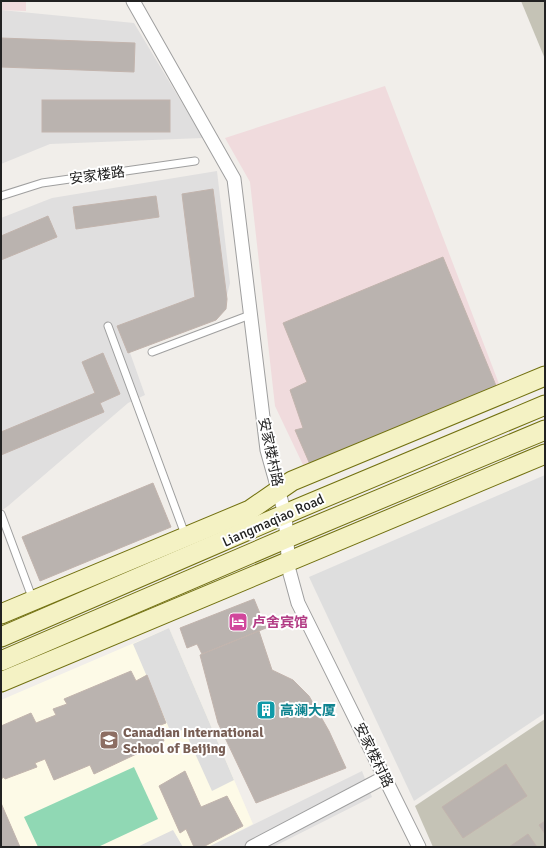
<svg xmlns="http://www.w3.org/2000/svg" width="546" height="848" font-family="Signika,'Noto Sans SC',sans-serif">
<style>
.residential{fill:#e0dfdf}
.commercial{fill:#f0dbdd}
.education{fill:#fdfae7}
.construction{fill:#c5c3b6}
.pitch{fill:#90d8b4}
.parking{fill:#dedede}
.building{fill:#bab3af;stroke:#c2b4ad}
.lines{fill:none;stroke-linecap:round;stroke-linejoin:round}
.lane-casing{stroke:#9f9f9f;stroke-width:9}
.street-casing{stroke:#9f9f9f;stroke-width:15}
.secondary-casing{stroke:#727110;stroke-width:21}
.lane{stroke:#fff;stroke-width:7}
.street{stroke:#fff;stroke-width:13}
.secondary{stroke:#f4f2c4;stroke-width:19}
.labels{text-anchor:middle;stroke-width:4;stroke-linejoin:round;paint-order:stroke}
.street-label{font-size:14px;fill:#222;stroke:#fff}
.hotel-label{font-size:14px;font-weight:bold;fill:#b23c85;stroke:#fff;text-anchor:start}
.culture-label{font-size:14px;font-weight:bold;fill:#0d838f;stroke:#fff;text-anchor:start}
.education-label{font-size:14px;font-weight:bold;fill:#785e54;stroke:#fff;text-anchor:start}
</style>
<rect width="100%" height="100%" fill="#f1eeea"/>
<g class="residential">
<path d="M1 10 134 23 203 138 50 144 1 164Z"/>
<path d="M217 171 230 283 226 299 129 350 145 395 128 403 8 506 1 511V218L52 198Z"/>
<path d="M362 771 372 797 273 847H208Z"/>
<path d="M173 829 183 847H137Z"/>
</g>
<g class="commercial">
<path d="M1 1H26V11L1 10Z"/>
<path d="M385 86 501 389 304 467 275 406 250 182 225 138Z"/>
</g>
<path class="education" d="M169 628 253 824 208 847H183L173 830 137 847H1V700Z"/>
<g class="construction">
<path d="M521 1H545V59Z"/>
<path d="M545 719V847H433L415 806Z"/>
</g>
<path class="pitch" d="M134 767 158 819 98 847H38L24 817Z"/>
<g class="parking">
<path d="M545 475V713L414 801 309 577Z"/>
<path d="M169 628 234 780 212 791 184 729 172 735 133 644Z"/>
</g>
<g class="building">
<path d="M1 38 135 43 134 72 1 67Z"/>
<rect x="42" y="100" width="128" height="32"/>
<path d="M213 189 227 299 226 309 216 320 128 353 117 326 195 297 182 194Z"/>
<path d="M156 196 159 217 76 229 73 207Z"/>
<path d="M48 216 57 237 1 260V236Z"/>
<path d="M443 257 497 388 312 469 295 430 303 428 290 390 307 382 283 323Z"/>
<path d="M103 353 120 394 100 403 104 412 1 455V432L95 393 82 362Z"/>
<path d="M153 483 171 527 40 581 22 537Z"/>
<path d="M254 599 266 628 202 654 197 644 187 648 180 628Z"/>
<path d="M259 631 272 670 293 680 309 696 329 731 346 768 256 803 218 723 200 655Z"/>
<path d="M131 671 136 681 147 675 166 723 158 726 164 741 94 774 90 765 54 780 45 759 35 763 37 767 5 779 4 777 1 779V726L31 713 36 723 56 715 53 709 67 704 64 699Z"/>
<path d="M506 764 527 796 463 838 442 807Z"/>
<path d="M185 771 201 807 227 796 243 826 203 847H194L186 829 180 833 159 786Z"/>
<path d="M1 803 20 847H1Z"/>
<path d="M545 821V834L539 825Z"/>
<path d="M528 834 537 847H509Z"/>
</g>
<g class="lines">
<g class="lane-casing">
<g id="lane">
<path d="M1 196 42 183 195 161"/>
<path d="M108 326 186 537"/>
<path d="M152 352 250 315"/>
<path d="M1 514 33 600"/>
</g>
</g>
<g class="street-casing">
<g id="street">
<path d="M133 1 234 179 267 450 285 514 289 570 298 603 419 847"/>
<path d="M252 847 385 777"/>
</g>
</g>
<g class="secondary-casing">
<g id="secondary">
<path d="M1 614 250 510 292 481 545 376"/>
<path d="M1 637 297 509 545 405"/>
<path d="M1 661 301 532 545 430"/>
<path d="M1 682 545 454"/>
</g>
</g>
<use href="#lane" class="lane"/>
<use href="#street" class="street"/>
<use href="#secondary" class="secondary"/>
</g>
<defs>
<g id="hotel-square" transform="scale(1)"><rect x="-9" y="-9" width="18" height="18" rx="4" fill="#d1479c" stroke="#fff"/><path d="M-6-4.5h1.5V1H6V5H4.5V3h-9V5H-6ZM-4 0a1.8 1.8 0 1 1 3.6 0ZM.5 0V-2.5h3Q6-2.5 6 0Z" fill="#fff"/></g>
<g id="building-square" transform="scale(1)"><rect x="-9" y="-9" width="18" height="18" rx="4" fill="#0f9aa8" stroke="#fff"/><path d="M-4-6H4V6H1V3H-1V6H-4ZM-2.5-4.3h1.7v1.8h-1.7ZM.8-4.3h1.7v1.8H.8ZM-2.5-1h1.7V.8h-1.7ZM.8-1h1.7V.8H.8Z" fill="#fff"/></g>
<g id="school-square" transform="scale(1)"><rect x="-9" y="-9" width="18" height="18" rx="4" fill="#8d6e63" stroke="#fff"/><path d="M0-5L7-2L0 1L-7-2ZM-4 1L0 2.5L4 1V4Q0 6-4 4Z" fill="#fff"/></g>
</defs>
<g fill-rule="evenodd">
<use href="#hotel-square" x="238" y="622"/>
<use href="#building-square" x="266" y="710"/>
<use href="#school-square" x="109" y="740"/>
</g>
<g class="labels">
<g class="street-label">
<text transform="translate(97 175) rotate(-8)" y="5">安家楼路</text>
<text transform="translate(271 452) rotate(78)" y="5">安家楼村路</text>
<text transform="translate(273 520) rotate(-24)" y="5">Liangmaqiao Road</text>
<text transform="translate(374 755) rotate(64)" y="5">安家楼村路</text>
</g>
<g class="hotel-label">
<text x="252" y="627">卢舍宾馆</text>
</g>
<g class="culture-label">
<text x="280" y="715">高澜大厦</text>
</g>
<g class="education-label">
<text x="123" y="737">Canadian International<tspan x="123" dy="16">School of Beijing</tspan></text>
</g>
</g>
<rect width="546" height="848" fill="none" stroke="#222222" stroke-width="4"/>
</svg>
